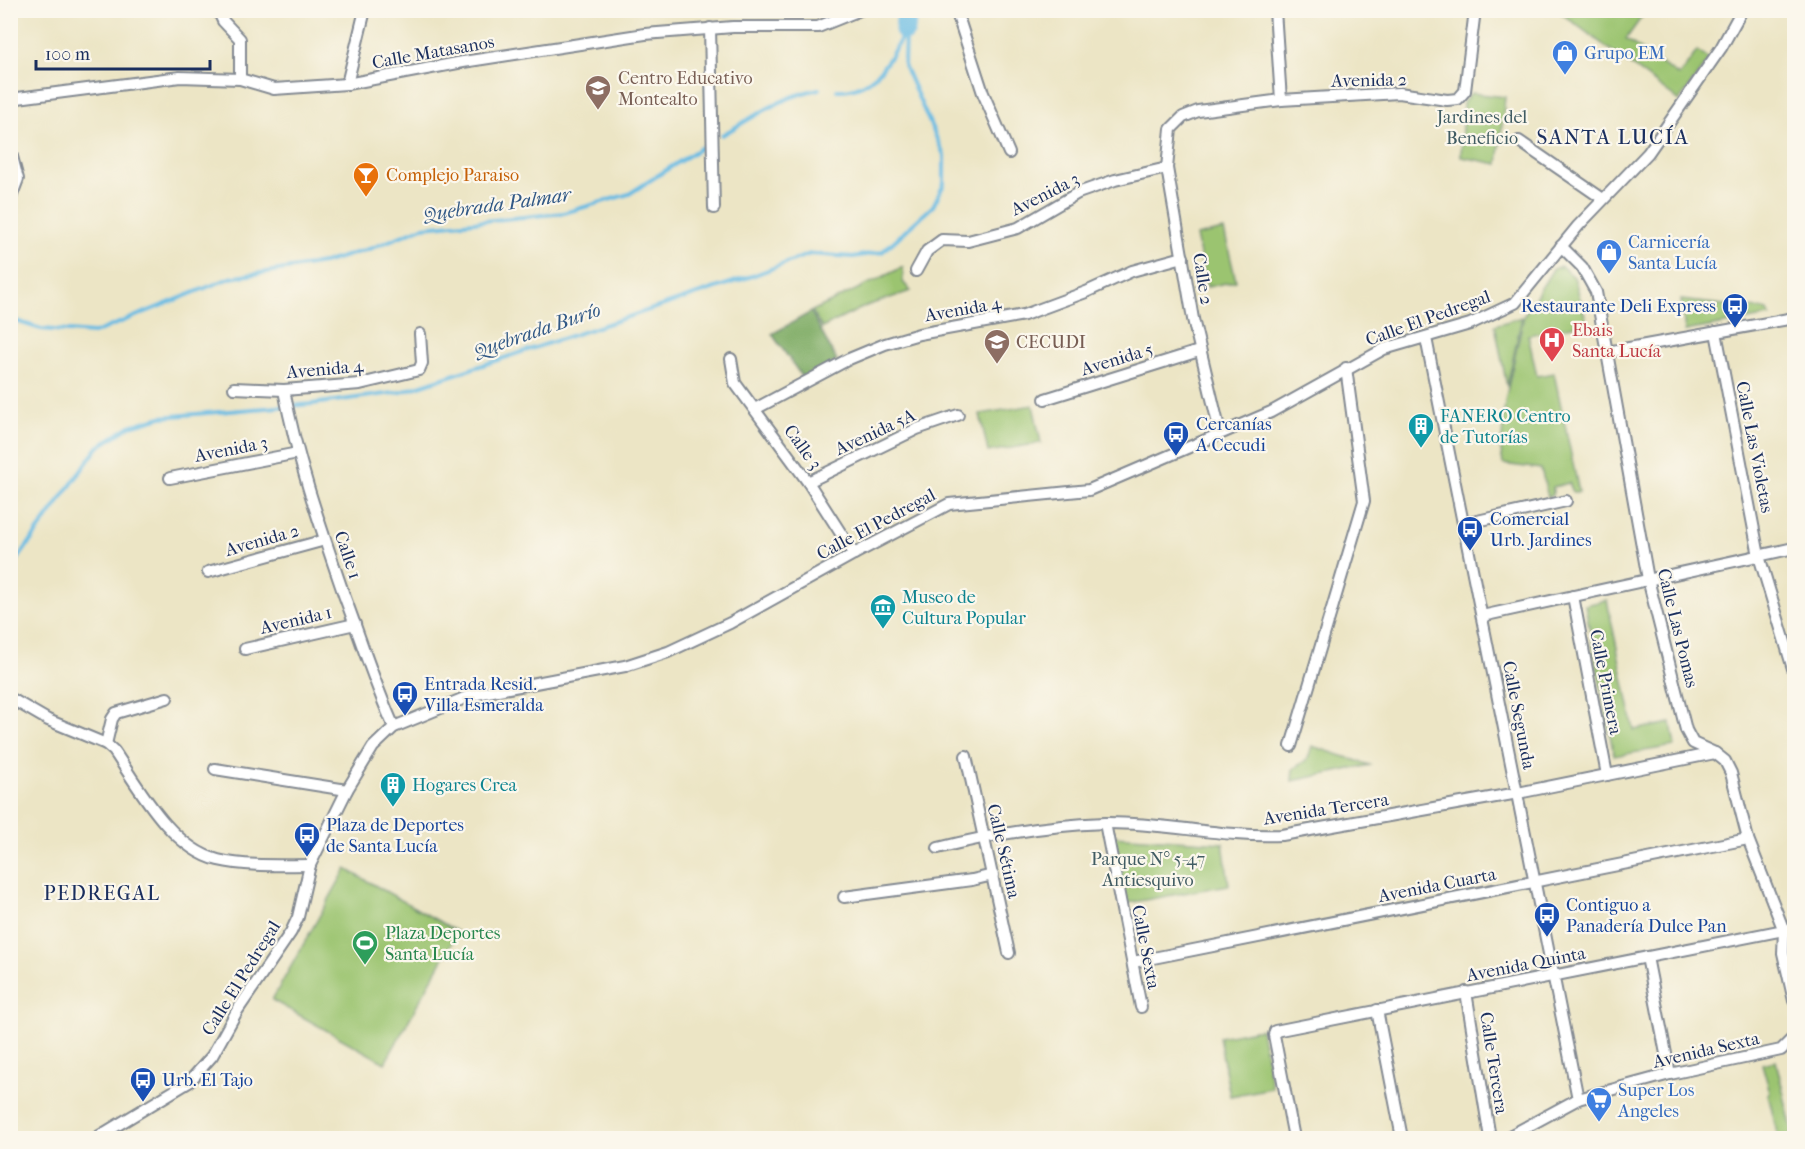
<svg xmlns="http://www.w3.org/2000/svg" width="1805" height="1149" font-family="'IM FELL French Canon',serif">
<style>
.green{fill:#9bc470;stroke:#5b7a67;stroke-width:1.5}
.forest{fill:#7caa62;stroke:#4c6c60;stroke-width:1.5}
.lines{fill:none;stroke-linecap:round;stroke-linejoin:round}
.stream{stroke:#67bbe3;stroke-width:4}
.river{stroke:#67bbe3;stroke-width:21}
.street-casing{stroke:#848a92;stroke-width:14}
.street{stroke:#fff;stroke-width:10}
.labels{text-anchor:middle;stroke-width:4.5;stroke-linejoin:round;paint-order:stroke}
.street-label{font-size:18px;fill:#1b2f5e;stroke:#fbf7ec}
.shop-label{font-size:18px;fill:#366cbe;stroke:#fbf7ec;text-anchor:start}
.education-label{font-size:18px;fill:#785e54;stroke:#fbf7ec;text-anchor:start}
.park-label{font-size:18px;fill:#415c63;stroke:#fbf7ec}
.food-label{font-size:18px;fill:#c56008;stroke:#fbf7ec;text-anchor:start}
.transit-label{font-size:18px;fill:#164399;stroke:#fbf7ec;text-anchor:start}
.health-label{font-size:18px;fill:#be3a42;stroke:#fbf7ec;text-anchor:start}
.culture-label{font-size:18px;fill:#0d838f;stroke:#fbf7ec;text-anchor:start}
.leisure-label{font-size:18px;fill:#27864d;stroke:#fbf7ec;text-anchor:start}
.water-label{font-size:20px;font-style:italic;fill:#325986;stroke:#fbf7ec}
.neighbourhood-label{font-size:20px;letter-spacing:1.5px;fill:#1b2f5e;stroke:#fbf7ec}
.quarter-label{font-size:21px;letter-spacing:1.5px;fill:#1b2f5e;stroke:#fbf7ec}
</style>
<rect width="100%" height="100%" fill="#fbf7ec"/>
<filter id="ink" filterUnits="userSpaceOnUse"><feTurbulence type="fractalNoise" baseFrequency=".0167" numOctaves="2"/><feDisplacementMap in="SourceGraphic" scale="12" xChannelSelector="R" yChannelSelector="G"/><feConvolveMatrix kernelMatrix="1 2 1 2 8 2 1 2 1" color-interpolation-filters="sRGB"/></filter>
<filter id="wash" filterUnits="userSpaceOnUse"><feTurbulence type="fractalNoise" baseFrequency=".008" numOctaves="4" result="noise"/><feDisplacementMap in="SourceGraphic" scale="24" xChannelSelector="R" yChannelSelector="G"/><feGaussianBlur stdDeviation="1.35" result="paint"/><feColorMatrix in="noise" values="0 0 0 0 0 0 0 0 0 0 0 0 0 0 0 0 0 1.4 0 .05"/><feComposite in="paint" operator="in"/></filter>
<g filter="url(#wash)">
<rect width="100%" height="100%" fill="#ece5c5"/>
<g class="green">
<path d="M1558 11H1640L1644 14 1626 39 1679 76 1697 51 1709 59 1679 101Z"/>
<path d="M1471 93 1505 97 1498 164 1461 157 1463 103Z"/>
<path d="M1224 230 1236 281 1207 287 1196 236Z"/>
<path d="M1561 266 1574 277 1587 323 1528 335 1537 376 1554 373 1579 492H1573L1569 483 1553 487V495L1548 497 1541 469 1503 464 1501 450 1505 401 1524 315 1553 269Z"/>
<path d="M903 267V282L911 291 866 306 822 328 812 311Z"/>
<path d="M1681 300 1768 310 1770 316 1685 331Z"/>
<path d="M1522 317 1507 387 1495 325Z"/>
<path d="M1033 405 1041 443 988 452 980 414Z"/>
<path d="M1607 600 1634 730 1671 723 1675 746 1614 756 1585 605Z"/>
<path d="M1312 746 1370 765 1292 781 1293 769 1308 759Z"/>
<path d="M1113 836 1223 843 1229 885 1123 904Z"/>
<path d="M346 869 458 932 385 1063 272 1000Z"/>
<path d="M1261 1029 1272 1088 1230 1096 1219 1037Z"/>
<path d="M1776 1061 1793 1134 1778 1137 1768 1094 1770 1092 1762 1064Z"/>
</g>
<path class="forest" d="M811 312 837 361 804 380 772 334Z"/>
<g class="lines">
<g class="stream">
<path d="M837 90C875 91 889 60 905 31"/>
<path d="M722 135C754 117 782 96 819 89"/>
<path d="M10 319 41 329 94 333 230 278 323 263 372 248 423 227 564 213 629 194 702 147"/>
<path d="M10 570 98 447 130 426 161 417 312 404 401 392 752 276 810 254 853 257 882 252 933 206 944 184V155L904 65 905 30"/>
</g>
<path class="river" d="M905 30 907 10"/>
</g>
</g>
<g filter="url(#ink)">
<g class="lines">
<g class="street-casing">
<g id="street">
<path d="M218 10 223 21 240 39V79"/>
<path d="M956 10 983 93 1009 153"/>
<path d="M1275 10 1281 100"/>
<path d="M710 28 714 208"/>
<path d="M347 84 365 10"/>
<path d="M10 99 180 77 240 79 274 89 347 84 463 62 645 34 733 27H818L860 10"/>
<path d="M1519 141 1603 199"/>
<path d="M10 149 18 179 10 200"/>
<path d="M1561 246 1582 267 1596 292 1648 579 1686 730 1693 743 1715 753 1725 761 1731 773 1748 839 1784 931 1783 953 1794 1001"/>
<path d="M916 271 927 251 942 240 968 241 1018 228 1078 193 1115 180 1167 168"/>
<path d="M1716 332 1759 556 1794 672"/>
<path d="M1426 338 1578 1099"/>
<path d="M1607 352 1794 318"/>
<path d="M731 359 735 383 808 482 854 554"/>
<path d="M234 388 284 390 360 384 419 370 422 363 420 334"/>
<path d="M284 390C297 460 321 528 344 595 361 640 374 683 394 727"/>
<path d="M1045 399 1199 351"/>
<path d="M755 409 849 359 885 344 919 334 1024 315 1086 292 1132 271 1183 257"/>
<path d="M1220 432 1193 319 1167 168 1171 129 1183 117 1198 111 1281 100 1399 93 1447 100 1458 99 1465 91 1475 10"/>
<path d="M170 478 298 453"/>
<path d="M808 482 917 429 958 415"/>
<path d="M1464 524 1566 501"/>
<path d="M208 572 325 540"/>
<path d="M1573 596 1607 775"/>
<path d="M1482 616 1794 548"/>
<path d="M245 649 355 624"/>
<path d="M10 698 48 720 106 744 114 751C139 788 171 848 218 860 248 867 280 865 310 865"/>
<path d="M106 744 112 719 116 713 167 698"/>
<path d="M1291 746 1364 501 1346 368"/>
<path d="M966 756 1009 953"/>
<path d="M215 769 347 790"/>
<path d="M1105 823 1141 1007"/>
<path d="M938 848C990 835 1051 825 1105 823 1164 822 1223 838 1282 835L1518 793 1715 753"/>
<path d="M844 897 972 880 993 875"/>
<path d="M1647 957 1670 1074"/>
<path d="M1133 962 1748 839"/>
<path d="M1466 992 1490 1138"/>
<path d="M1377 1010 1402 1138"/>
<path d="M96 1138 189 1082 212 1056 237 1011 291 932 298 917 310 865 347 790 373 747 394 727 472 695 625 666 668 652 730 623 854 554 949 504 1089 490 1271 412 1384 349 1470 324 1515 303 1578 226 1648 153 1721 48 1742 10"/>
<path d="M1294 1138 1274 1035 1275 1031 1794 928"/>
<path d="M1506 1138 1578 1099 1670 1074 1781 1050 1794 1037"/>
</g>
</g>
<use href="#street" class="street"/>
</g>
</g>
<defs>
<g id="shop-pin" transform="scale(1.35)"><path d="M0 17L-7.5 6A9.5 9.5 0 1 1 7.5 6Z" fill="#3f7fe0" stroke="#fbf7ec"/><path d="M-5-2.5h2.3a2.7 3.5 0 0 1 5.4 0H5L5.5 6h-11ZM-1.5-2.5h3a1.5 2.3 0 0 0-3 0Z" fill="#fff"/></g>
<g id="school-pin" transform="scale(1.35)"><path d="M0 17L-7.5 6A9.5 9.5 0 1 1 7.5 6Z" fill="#8d6e63" stroke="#fbf7ec"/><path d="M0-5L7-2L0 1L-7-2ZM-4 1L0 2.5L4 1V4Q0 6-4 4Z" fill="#fff"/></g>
<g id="bar-pin" transform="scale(1.35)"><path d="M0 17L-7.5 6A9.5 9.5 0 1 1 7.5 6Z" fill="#e8710a" stroke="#fbf7ec"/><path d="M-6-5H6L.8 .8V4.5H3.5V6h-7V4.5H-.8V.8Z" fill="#fff"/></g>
<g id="bus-pin" transform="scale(1.35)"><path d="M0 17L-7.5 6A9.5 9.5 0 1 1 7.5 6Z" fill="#1a4fb4" stroke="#fbf7ec"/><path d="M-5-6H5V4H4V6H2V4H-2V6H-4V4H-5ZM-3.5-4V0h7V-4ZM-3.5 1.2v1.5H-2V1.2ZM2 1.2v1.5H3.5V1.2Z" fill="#fff"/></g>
<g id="hospital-pin" transform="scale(1.35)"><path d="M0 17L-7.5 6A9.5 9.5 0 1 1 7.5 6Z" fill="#e0444e" stroke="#fbf7ec"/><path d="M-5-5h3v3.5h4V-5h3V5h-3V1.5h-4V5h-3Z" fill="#fff"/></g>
<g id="building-pin" transform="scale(1.35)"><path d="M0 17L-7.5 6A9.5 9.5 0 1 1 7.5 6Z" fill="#0f9aa8" stroke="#fbf7ec"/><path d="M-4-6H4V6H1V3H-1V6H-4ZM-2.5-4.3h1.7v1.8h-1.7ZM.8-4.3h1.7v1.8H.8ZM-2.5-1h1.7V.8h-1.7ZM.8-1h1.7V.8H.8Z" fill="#fff"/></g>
<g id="museum-pin" transform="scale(1.35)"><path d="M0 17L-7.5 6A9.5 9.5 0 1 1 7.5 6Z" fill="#0f9aa8" stroke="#fbf7ec"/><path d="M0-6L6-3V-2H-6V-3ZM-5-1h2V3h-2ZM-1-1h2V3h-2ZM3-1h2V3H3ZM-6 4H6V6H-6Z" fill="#fff"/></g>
<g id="stadium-pin" transform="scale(1.35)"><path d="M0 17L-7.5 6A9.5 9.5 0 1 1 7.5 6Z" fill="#2e9e5b" stroke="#fbf7ec"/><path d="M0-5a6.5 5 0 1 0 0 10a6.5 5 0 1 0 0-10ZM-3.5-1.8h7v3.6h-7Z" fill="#fff"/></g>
<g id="supermarket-pin" transform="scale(1.35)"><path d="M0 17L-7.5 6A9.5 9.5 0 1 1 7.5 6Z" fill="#3f7fe0" stroke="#fbf7ec"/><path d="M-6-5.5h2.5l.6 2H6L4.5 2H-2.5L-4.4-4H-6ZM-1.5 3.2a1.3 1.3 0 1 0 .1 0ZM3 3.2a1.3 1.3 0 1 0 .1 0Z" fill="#fff"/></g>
</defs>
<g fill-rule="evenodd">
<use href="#shop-pin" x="1565" y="53"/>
<use href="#school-pin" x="598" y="88"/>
<use href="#bar-pin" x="366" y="175"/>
<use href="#shop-pin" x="1609" y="252"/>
<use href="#bus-pin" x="1735" y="306"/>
<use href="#hospital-pin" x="1552" y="340"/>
<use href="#school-pin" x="997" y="342"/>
<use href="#building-pin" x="1421" y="426"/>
<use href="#bus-pin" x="1176" y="434"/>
<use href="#bus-pin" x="1470" y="529"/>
<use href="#museum-pin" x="883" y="607"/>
<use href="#bus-pin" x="405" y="694"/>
<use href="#building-pin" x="393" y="785"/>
<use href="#bus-pin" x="307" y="835"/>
<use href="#bus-pin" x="1547" y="915"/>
<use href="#stadium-pin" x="365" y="943"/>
<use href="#bus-pin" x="143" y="1080"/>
<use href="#supermarket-pin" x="1599" y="1100"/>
</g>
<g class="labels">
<g class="street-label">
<text transform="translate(433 52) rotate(-10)" y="6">Calle Matasanos</text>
<text transform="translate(1369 80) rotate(-1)" y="6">Avenida 2</text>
<text transform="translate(1045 194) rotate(-27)" y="6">Avenida 3</text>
<text transform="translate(1203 279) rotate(81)" y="6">Calle 2</text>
<text transform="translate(963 309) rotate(-10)" y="6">Avenida 4</text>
<text transform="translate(1428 318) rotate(-20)" y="6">Calle El Pedregal</text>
<text transform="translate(1117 359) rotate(-17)" y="6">Avenida 5</text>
<text transform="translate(325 369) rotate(-5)" y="6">Avenida 4</text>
<text transform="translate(875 432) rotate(-25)" y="6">Avenida 5A</text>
<text transform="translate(803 447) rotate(54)" y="6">Calle 3</text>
<text transform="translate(1755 447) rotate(79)" y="6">Calle Las Violetas</text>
<text transform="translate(231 449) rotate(-11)" y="6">Avenida 3</text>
<text transform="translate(876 524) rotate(-28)" y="6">Calle El Pedregal</text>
<text transform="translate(262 540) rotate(-16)" y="6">Avenida 2</text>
<text transform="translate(348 555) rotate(71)" y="6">Calle 1</text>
<text transform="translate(296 620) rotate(-13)" y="6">Avenida 1</text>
<text transform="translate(1678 628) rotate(76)" y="6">Calle Las Pomas</text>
<text transform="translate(1606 682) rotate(79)" y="6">Calle Primera</text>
<text transform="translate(1519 715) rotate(79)" y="6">Calle Segunda</text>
<text transform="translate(1326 809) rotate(-9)" y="6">Avenida Tercera</text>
<text transform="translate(1004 851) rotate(77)" y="6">Calle Sétima</text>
<text transform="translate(1437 885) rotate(-11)" y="6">Avenida Cuarta</text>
<text transform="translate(1146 947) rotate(79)" y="6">Calle Sexta</text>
<text transform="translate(1526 964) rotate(-11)" y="6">Avenida Quinta</text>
<text transform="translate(241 978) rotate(-58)" y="6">Calle El Pedregal</text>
<text transform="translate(1706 1050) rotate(-13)" y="6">Avenida Sexta</text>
<text transform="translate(1494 1063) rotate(81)" y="6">Calle Tercera</text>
</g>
<g class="shop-label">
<text x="1584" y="59">Grupo EM</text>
<text x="1628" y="248">Carnicería<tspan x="1628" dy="21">Santa Lucía</tspan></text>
<text x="1618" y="1096">Super Los<tspan x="1618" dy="21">Angeles</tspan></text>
</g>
<g class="education-label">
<text x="618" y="84">Centro Educativo<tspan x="618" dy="21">Montealto</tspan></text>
<text x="1016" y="348">CECUDI</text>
</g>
<g class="park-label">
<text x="1482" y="123">Jardines del<tspan x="1482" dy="21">Beneficio</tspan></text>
<text x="1148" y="865">Parque N° 5-47<tspan x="1148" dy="21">Antiesquivo</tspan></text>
</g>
<g class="food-label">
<text x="386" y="181">Complejo Paraiso</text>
</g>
<g class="transit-label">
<text x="1716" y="312" text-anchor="end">Restaurante Deli Express</text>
<text x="1196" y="430">Cercanías<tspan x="1196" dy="21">A Cecudi</tspan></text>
<text x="1490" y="525">Comercial<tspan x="1490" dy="21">Urb. Jardines</tspan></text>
<text x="424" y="690">Entrada Resid.<tspan x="424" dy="21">Villa Esmeralda</tspan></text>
<text x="326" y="831">Plaza de Deportes<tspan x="326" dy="21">de Santa Lucía</tspan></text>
<text x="1566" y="911">Contiguo a<tspan x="1566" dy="21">Panadería Dulce Pan</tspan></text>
<text x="162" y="1086">Urb. El Tajo</text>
</g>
<g class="health-label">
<text x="1572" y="336">Ebais<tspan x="1572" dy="21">Santa Lucía</tspan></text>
</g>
<g class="culture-label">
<text x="1440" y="422">FANERO Centro<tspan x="1440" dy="21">de Tutorías</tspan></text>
<text x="902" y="603">Museo de<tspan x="902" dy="21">Cultura Popular</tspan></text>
<text x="412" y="791">Hogares Crea</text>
</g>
<g class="leisure-label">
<text x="385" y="939">Plaza Deportes<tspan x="385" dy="21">Santa Lucía</tspan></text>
</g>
<g class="water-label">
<text transform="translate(497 204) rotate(-8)" y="7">Quebrada Palmar</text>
<text transform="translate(537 330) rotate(-19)" y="7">Quebrada Burío</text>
</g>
<g class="neighbourhood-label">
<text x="102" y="900">PEDREGAL</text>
</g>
<g class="quarter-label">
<text x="1613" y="144">SANTA LUCÍA</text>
</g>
</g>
<rect width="1805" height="1149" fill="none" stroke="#fbf7ec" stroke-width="36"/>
<path d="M36 60v9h174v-9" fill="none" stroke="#1b2f5e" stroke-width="3"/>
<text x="45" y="60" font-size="18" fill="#1b2f5e" stroke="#fbf7ec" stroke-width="4.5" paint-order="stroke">100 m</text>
</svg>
